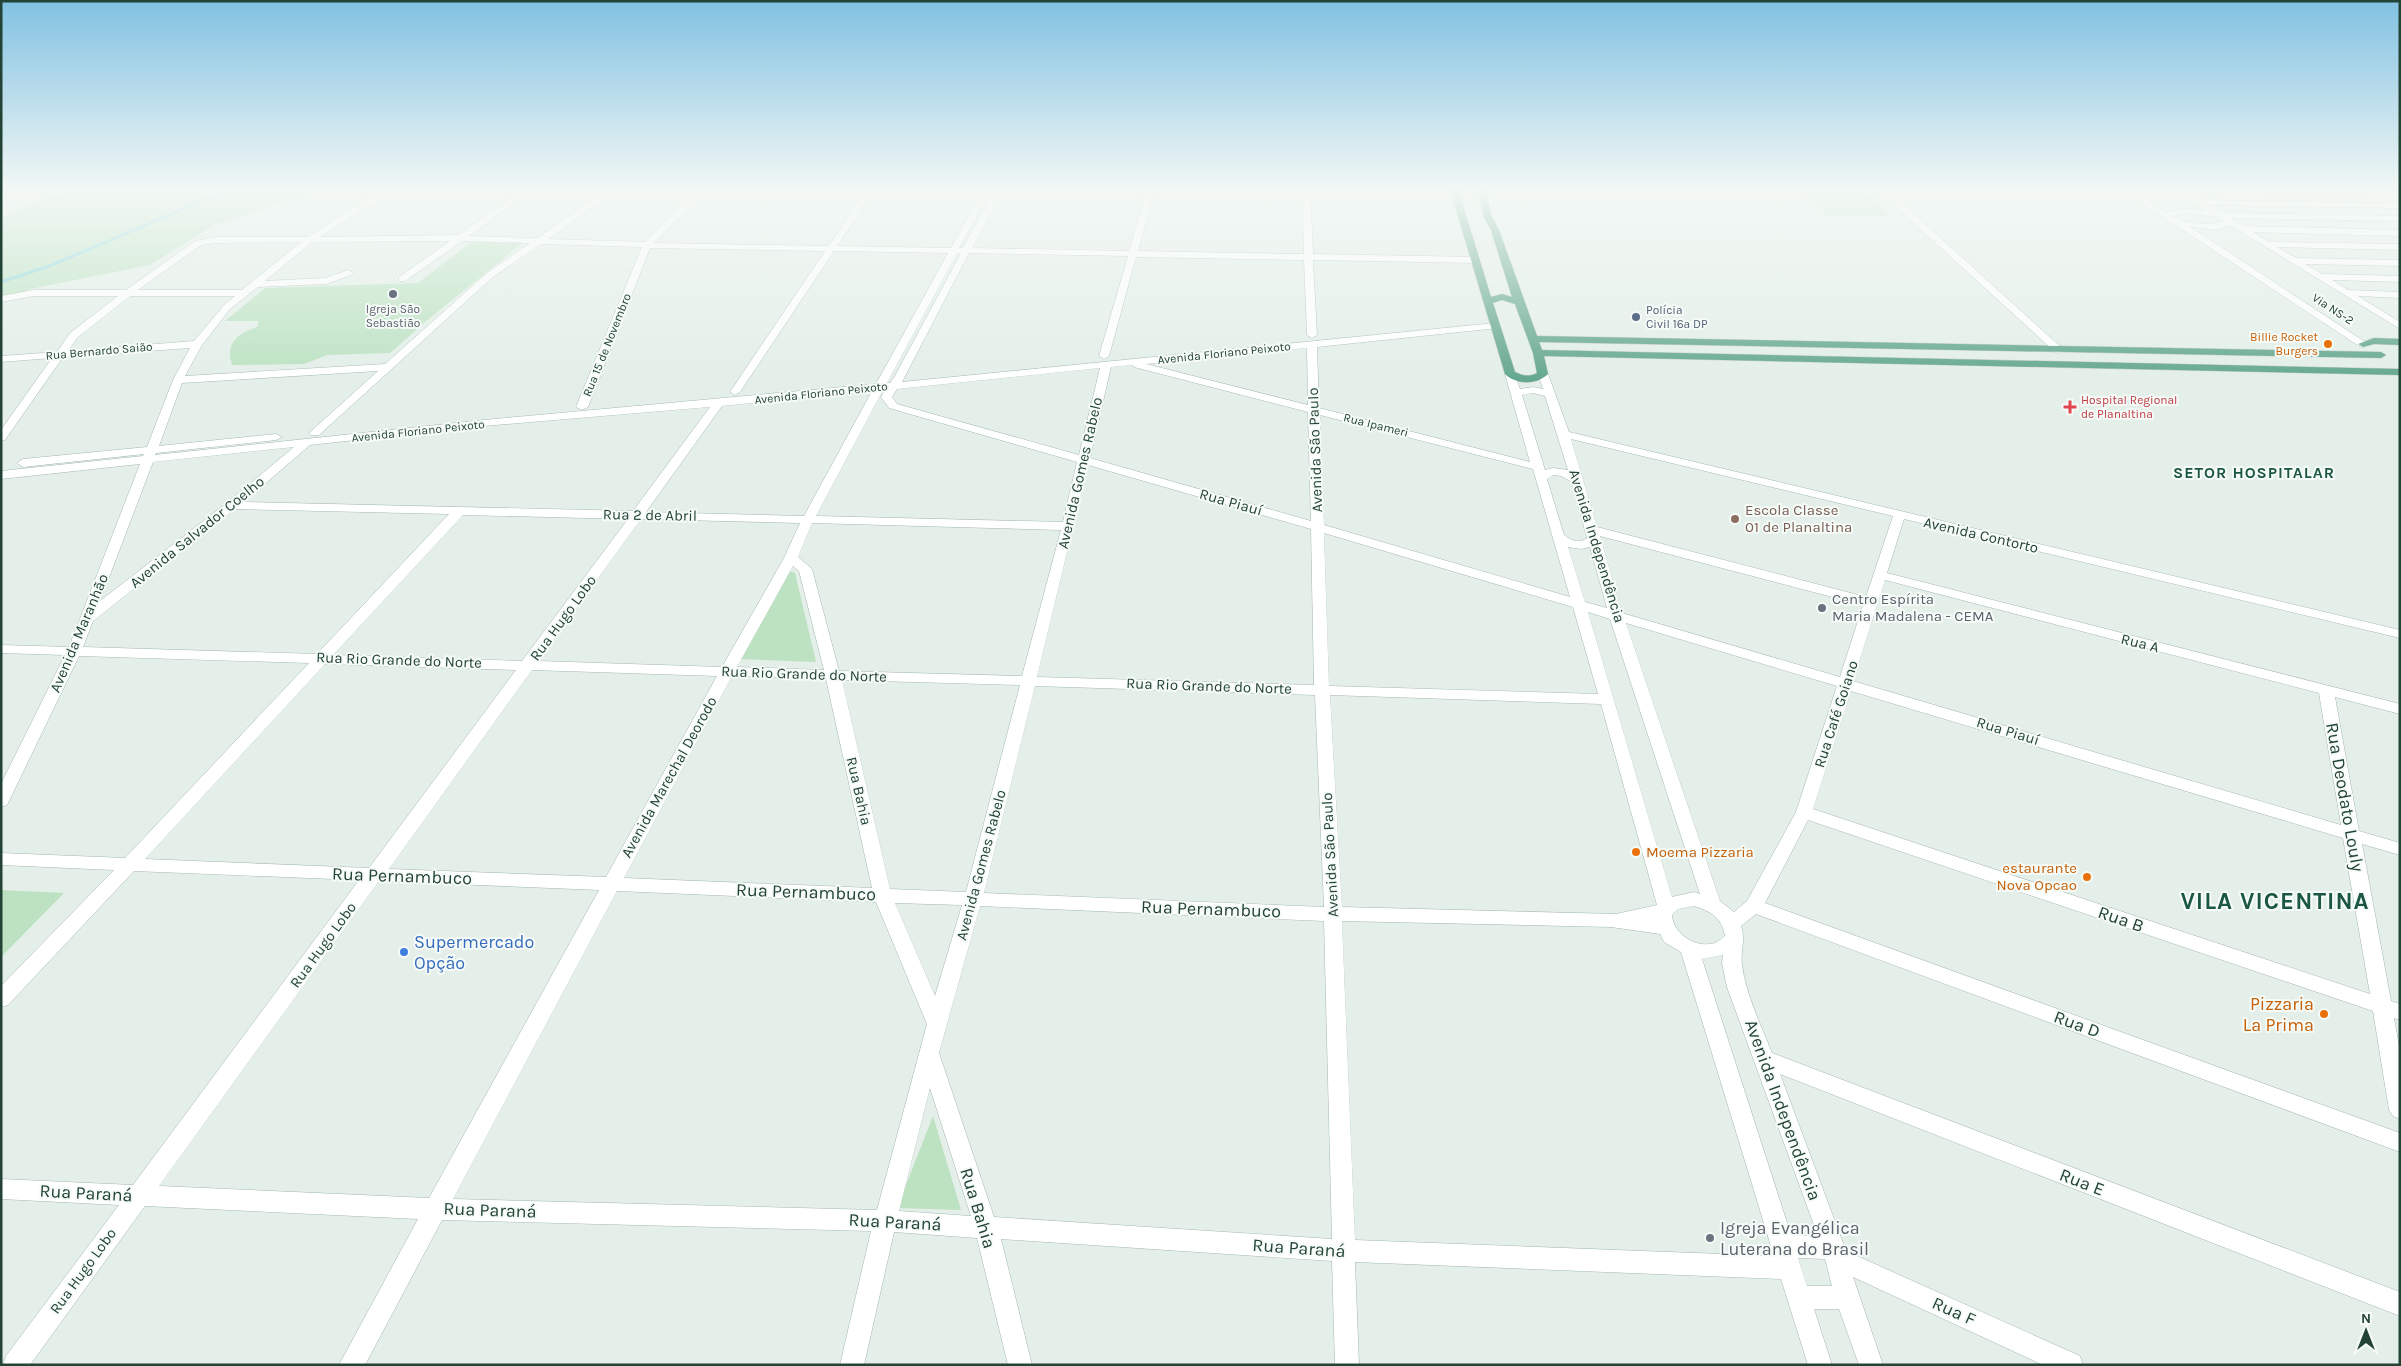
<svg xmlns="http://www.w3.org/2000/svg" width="2401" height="1366" font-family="Karla,sans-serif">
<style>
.green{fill:#bce2c2}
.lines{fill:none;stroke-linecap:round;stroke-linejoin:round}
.stream{stroke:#88d5d8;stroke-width:3}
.minor-casing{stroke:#a6b8b0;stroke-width:1}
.major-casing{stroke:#c1cac7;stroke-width:1}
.minor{fill:#fff;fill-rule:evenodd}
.major{fill:#65a88f;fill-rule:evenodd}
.worship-dot{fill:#6b7280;stroke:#f6fbf8;stroke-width:2}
.service-dot{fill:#5c6f8a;stroke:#f6fbf8;stroke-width:2}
.food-dot{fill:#e8710a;stroke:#f6fbf8;stroke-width:2}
.health-dot{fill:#e0444e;stroke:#f6fbf8;stroke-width:2}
.education-dot{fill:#8d6e63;stroke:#f6fbf8;stroke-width:2}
.shop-dot{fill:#3f7fe0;stroke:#f6fbf8;stroke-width:2}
.labels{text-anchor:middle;stroke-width:4;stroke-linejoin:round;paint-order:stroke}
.far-worship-label{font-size:12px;fill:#5b616d;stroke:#f6fbf8}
.far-street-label{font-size:12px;fill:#224336;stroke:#f6fbf8}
.far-service-label{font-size:12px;fill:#4e5e75;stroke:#f6fbf8;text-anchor:start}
.far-food-label{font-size:12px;fill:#c56008;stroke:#f6fbf8;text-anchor:end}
.far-health-label{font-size:12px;fill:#be3a42;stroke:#f6fbf8;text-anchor:start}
.street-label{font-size:15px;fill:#224336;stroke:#f6fbf8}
.education-label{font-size:15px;fill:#785e54;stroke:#f6fbf8;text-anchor:start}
.worship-label{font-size:15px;fill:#5b616d;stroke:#f6fbf8;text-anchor:start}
.food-label{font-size:15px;fill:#c56008;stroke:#f6fbf8;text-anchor:start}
.far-district-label{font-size:16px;font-weight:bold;letter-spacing:1px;fill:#1b5742;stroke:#f6fbf8}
.near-street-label{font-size:18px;fill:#224336;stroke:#f6fbf8}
.near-shop-label{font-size:18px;fill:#366cbe;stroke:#f6fbf8;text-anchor:start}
.near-food-label{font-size:18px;fill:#c56008;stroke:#f6fbf8;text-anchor:end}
.near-worship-label{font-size:18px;fill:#5b616d;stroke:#f6fbf8;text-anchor:start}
.near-district-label{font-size:24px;font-weight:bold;letter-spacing:1px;fill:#1b5742;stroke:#f6fbf8}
</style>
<rect width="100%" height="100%" fill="#e4efe9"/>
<g class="green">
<path d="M77 189H308L306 195 216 224 150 265 30 289 1 301V217L30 204Z"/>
<path d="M1801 189H1862L1891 216 1826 215Z"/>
<path d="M474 240 525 241 425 322 390 353 327 355 304 364 232 365C225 342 238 334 257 327L259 321H225L265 288 418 283Z"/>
<path d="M786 570 795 573 816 662 739 659Z"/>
<path d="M1 890 64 893 1 957Z"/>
<path d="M933 1116 961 1210 897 1208Z"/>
</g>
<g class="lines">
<path class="stream" d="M1 282 52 265 230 189"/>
<g class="minor-casing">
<g id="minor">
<path d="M387 189H396L320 237 458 235 525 189H533L469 236 537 238 609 189H618L548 239 645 242 699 189H707L654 243 829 246 867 189H875L837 246 951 248 983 189H991L959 248H963L995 189H1155L1138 251 1304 254 1302 189H1310L1313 254 1475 257 1479 260 1475 263 1313 260 1317 335 1312 338 1307 335 1304 260 1136 257 1109 356 1104 359 1099 356 1128 256 969 253 902 382 1495 323 1498 324V328L1317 347 1319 408 1530 462 1505 374 1506 372H1514L1520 389 1533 387 1543 389 1538 374 1543 371 1548 374 1569 432 2400 630V638L1904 519 1887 573 2400 704V714L2335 697 2359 831 2400 843V855L2362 844 2391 1001 2400 1004V1020L2394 1018 2400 1051V1119L2393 1116 2389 1110 2373 1011 1808 820 1765 903 2400 1133V1152L1756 914 1741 926C1746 940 1740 951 1742 965 1746 995 1761 1025 1772 1053L2400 1292V1316L1780 1074 1846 1251 2080 1356 2083 1365H2043L1853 1277 1883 1365H1859L1839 1309H1814L1832 1365H1808L1781 1279 1355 1262 1359 1365H1335L1332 1261 1001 1239 1032 1365H1008L977 1238 894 1232 864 1365H840L871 1231 442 1220 365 1365H339L418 1219 145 1206 30 1365H3L6 1356 119 1205 1 1199V1179L133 1185 359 880 134 871 8 1005 1 1007V986L114 870 1 865V853L125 858 309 663 79 656 9 801 7 805 1 807V784L65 655 1 653V645L69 647 140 464 1 479V471L143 456 144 454 23 467 17 463 23 459 147 447 173 380 190 348 63 357 5 440 1 441V430L52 358 1 362V356L57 352 70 333 118 296H34L1 302V296L34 290H126L195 241 216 237H308L364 200ZM1002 191H1146L1129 251 972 248ZM450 241 399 277V281H405L462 241 530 243 487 273 385 364 185 376 202 345 230 309 258 287 326 284 351 275 353 273 348 270 325 278 265 281 312 242ZM301 242 242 290H138L201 245 216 243ZM541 244 642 247 576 407 582 410 588 407 650 248 825 251 730 392 735 395 740 392 834 251 948 253 876 384 484 420 155 455 156 453 276 440 282 437 276 434 159 446 182 383 378 371 309 433 311 435H319L493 277ZM957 253H961L895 376 890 383H887ZM130 296H235L224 305 194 341 68 351 78 337ZM1307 348 1308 405 1146 364ZM1133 365 1134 367 1308 412 1311 521 1090 458 1111 367ZM1100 368 1079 455 897 404 892 397 897 389ZM883 390H885L881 397 889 408 1077 462 1063 522 816 516ZM872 391 804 516 646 512 722 406ZM1533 393 1545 396 1568 470 1553 468 1545 470 1522 395ZM710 407 633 511 244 502 310 445 484 426ZM1320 415 1533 469 1570 597 1324 525ZM1571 439 1893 516 1866 597 1597 527ZM294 447 228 502 100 601 153 462ZM1088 465 1311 529 1314 685 1037 677ZM1553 475 1561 476 1572 482 1587 538C1579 544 1572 541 1564 535L1547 479ZM235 509 449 514 317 654 83 647 93 621ZM463 515 628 519 522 661 333 655ZM641 519 800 523 784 558 722 667 538 661ZM812 523 1061 530 1022 676 839 671 812 569 798 557ZM1324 533 1573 607 1598 694 1329 686ZM1600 536 1863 605 1840 677 1622 613ZM1568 547 1581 549 1590 547 1607 608 1585 602ZM793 566 799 571 824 670 737 667ZM1885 580 2319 693 2341 825 1853 681ZM1588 612 1610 619 1700 894 1694 892 1672 897ZM1626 623 1837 686 1796 812 1747 901 1734 912 1720 901ZM325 664 516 670 369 868 145 859ZM532 670 717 676 606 877 389 869ZM732 676 826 679 872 888 624 878ZM842 680 1020 685 966 892 890 889ZM1035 686 1315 695 1324 907 984 893ZM1851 691 2343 838 2370 994 1813 809ZM1330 695 1601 704 1657 905 1616 914 1342 907ZM379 881 599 890 429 1198 159 1186ZM617 891 876 902 927 1024 877 1210 453 1199ZM895 903 962 905 935 996ZM980 906 1324 921 1332 1239 994 1217 939 1053ZM1694 906C1711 911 1722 918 1725 936 1722 938 1718 942 1715 943 1696 949 1673 934 1672 915L1678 909ZM1342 921 1611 927 1660 934 1664 942 1681 952 1774 1256 1355 1240ZM1723 955 1722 963 1727 987 1818 1236 1791 1235 1702 959ZM930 1088 971 1216 899 1211ZM1798 1258 1825 1259 1832 1286H1807Z"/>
<path d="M1880 189 2129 194 2122 189H2131L2166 212 2185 209 2207 211 2173 189H2182L2200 200 2400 204V208L2208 205 2221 213 2400 216V221L2230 218 2244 226 2400 230V236L2253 232 2269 242 2400 244V250L2277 247 2296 258 2400 260V266L2305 264 2322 274 2400 276V282L2332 280 2348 290 2400 292V298L2358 296 2400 322V329L2230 225 2215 230 2189 226 2368 344 2363 347 2359 346 2136 199 1893 195 2064 350 2059 353 2055 352 1882 194ZM2185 213 2217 217 2224 221C2209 226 2185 224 2172 216Z"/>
<path d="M2219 189 2400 190V194L2223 191Z"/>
</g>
</g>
<g class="major-casing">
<g id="major">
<path d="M1450 189H1458L1491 297 1502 294 1512 297 1491 230 1483 215 1478 189H1486L1491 215 1499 230 1537 336 2381 352 2386 355 2381 358 1539 342 1542 350 2400 369V375L1544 356 1548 374C1537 385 1516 385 1505 374ZM1502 300 1515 304 1533 353 1537 373C1529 377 1523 376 1515 372L1493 303Z"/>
<path d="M2374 338 2400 339V345L2374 344 2363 347 2358 344Z"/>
</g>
</g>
<use href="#minor" class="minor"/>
<use href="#major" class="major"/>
</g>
<linearGradient id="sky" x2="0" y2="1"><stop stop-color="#81c1e2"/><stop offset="0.5" stop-color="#f3f8f5"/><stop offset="1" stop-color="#f3f8f5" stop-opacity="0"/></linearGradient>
<rect width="2401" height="380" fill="url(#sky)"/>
<g class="worship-dot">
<circle cx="393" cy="294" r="5"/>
<circle cx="1822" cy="608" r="5"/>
<circle cx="1710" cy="1238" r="5"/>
</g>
<circle class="service-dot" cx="1636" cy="317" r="5"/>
<g class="food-dot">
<circle cx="2328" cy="344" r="5"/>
<circle cx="1636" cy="852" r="5"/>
<circle cx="2087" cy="877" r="5"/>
<circle cx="2324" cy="1014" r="5"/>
</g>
<path class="health-dot" d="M2067.5 399.5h5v5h5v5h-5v5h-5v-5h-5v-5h5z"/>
<circle class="education-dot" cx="1735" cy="519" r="5"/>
<circle class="shop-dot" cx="404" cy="952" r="5"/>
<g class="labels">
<g class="far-worship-label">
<text x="393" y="313">Igreja São<tspan x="393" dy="14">Sebastião</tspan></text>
</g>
<g class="far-street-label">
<text transform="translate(2333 309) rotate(33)" y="4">Via NS-2</text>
<text transform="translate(607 345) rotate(-68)" y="4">Rua 15 de Novembro</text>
<text transform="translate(99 351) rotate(-5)" y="4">Rua Bernardo Saião</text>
<text transform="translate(1224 353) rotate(-6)" y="4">Avenida Floriano Peixoto</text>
<text transform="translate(821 393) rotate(-6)" y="4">Avenida Floriano Peixoto</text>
<text transform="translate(1376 425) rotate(14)" y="4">Rua Ipameri</text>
<text transform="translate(418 431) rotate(-6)" y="4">Avenida Floriano Peixoto</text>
</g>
<g class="far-service-label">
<text x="1646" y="314">Polícia<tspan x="1646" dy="14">Civil 16a DP</tspan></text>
</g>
<g class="far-food-label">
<text x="2318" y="341">Billie Rocket<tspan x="2318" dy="14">Burgers</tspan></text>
</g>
<g class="far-health-label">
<text x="2081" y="404">Hospital Regional<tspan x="2081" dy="14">de Planaltina</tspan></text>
</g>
<g class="street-label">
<text transform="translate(1315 450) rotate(-92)" y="5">Avenida São Paulo</text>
<text transform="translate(1080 473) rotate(-77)" y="5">Avenida Gomes Rabelo</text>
<text transform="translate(1231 502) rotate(16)" y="5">Rua Piauí</text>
<text transform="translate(650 515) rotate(1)" y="5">Rua 2 de Abril</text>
<text transform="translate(197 532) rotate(-39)" y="5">Avenida Salvador Coelho</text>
<text transform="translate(1981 535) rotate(13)" y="5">Avenida Contorto</text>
<text transform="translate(1597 546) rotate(73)" y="5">Avenida Independência</text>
<text transform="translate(563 618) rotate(-54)" y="5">Rua Hugo Lobo</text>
<text transform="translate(79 633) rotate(-67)" y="5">Avenida Maranhão</text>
<text transform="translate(2140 643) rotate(14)" y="5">Rua A</text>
<text transform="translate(399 660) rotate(2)" y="5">Rua Rio Grande do Norte</text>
<text transform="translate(804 674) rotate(2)" y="5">Rua Rio Grande do Norte</text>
<text transform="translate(1209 686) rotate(2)" y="5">Rua Rio Grande do Norte</text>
<text transform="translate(1836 714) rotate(-72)" y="5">Rua Café Goiano</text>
<text transform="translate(2008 731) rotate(17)" y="5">Rua Piauí</text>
<text transform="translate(669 777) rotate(-61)" y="5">Avenida Marechal Deorodo</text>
<text transform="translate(859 791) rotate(77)" y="5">Rua Bahia</text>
<text transform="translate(1330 855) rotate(-93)" y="5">Avenida São Paulo</text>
<text transform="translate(981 865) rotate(-75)" y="5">Avenida Gomes Rabelo</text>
<text transform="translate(323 945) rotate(-54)" y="5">Rua Hugo Lobo</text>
<text transform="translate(83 1271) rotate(-54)" y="5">Rua Hugo Lobo</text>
</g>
<g class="education-label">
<text x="1745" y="515">Escola Classe<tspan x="1745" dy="17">01 de Planaltina</tspan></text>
</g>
<g class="worship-label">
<text x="1832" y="604">Centro Espírita<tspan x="1832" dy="17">Maria Madalena - CEMA</tspan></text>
</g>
<g class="food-label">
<text x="1646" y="857">Moema Pizzaria</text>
<text x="2077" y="873" text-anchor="end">estaurante<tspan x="2077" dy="17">Nova Opcao</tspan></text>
</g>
<g class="far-district-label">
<text x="2254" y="478">SETOR HOSPITALAR</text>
</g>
<g class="near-street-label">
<text transform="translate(2345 797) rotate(80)" y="6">Rua Deodato Louly</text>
<text transform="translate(402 876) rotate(2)" y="6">Rua Pernambuco</text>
<text transform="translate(806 892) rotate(2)" y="6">Rua Pernambuco</text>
<text transform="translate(1211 909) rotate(2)" y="6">Rua Pernambuco</text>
<text transform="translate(2121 919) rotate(19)" y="6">Rua B</text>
<text transform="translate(2077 1024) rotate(20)" y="6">Rua D</text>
<text transform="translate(1783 1110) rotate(70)" y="6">Avenida Independência</text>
<text transform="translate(2082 1182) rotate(21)" y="6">Rua E</text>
<text transform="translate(86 1193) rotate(3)" y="6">Rua Paraná</text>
<text transform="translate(978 1208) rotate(73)" y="6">Rua Bahia</text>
<text transform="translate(490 1210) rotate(2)" y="6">Rua Paraná</text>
<text transform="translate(895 1222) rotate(3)" y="6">Rua Paraná</text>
<text transform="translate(1299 1248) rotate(4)" y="6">Rua Paraná</text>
<text transform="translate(1954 1311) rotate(24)" y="6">Rua F</text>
</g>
<g class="near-shop-label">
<text x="414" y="948">Supermercado<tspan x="414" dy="21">Opção</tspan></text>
</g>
<g class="near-food-label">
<text x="2314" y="1010">Pizzaria<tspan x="2314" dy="21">La Prima</tspan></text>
</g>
<g class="near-worship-label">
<text x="1720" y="1234">Igreja Evangélica<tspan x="1720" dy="21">Luterana do Brasil</tspan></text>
</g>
<g class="near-district-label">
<text x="2275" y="909">VILA VICENTINA</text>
</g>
</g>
<rect width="2401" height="1366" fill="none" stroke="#224336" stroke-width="5"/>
<g transform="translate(2366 1331)" stroke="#f6fbf8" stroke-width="4" paint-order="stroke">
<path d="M0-4L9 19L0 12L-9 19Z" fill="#224336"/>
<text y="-8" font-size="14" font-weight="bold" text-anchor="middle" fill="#224336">N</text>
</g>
</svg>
